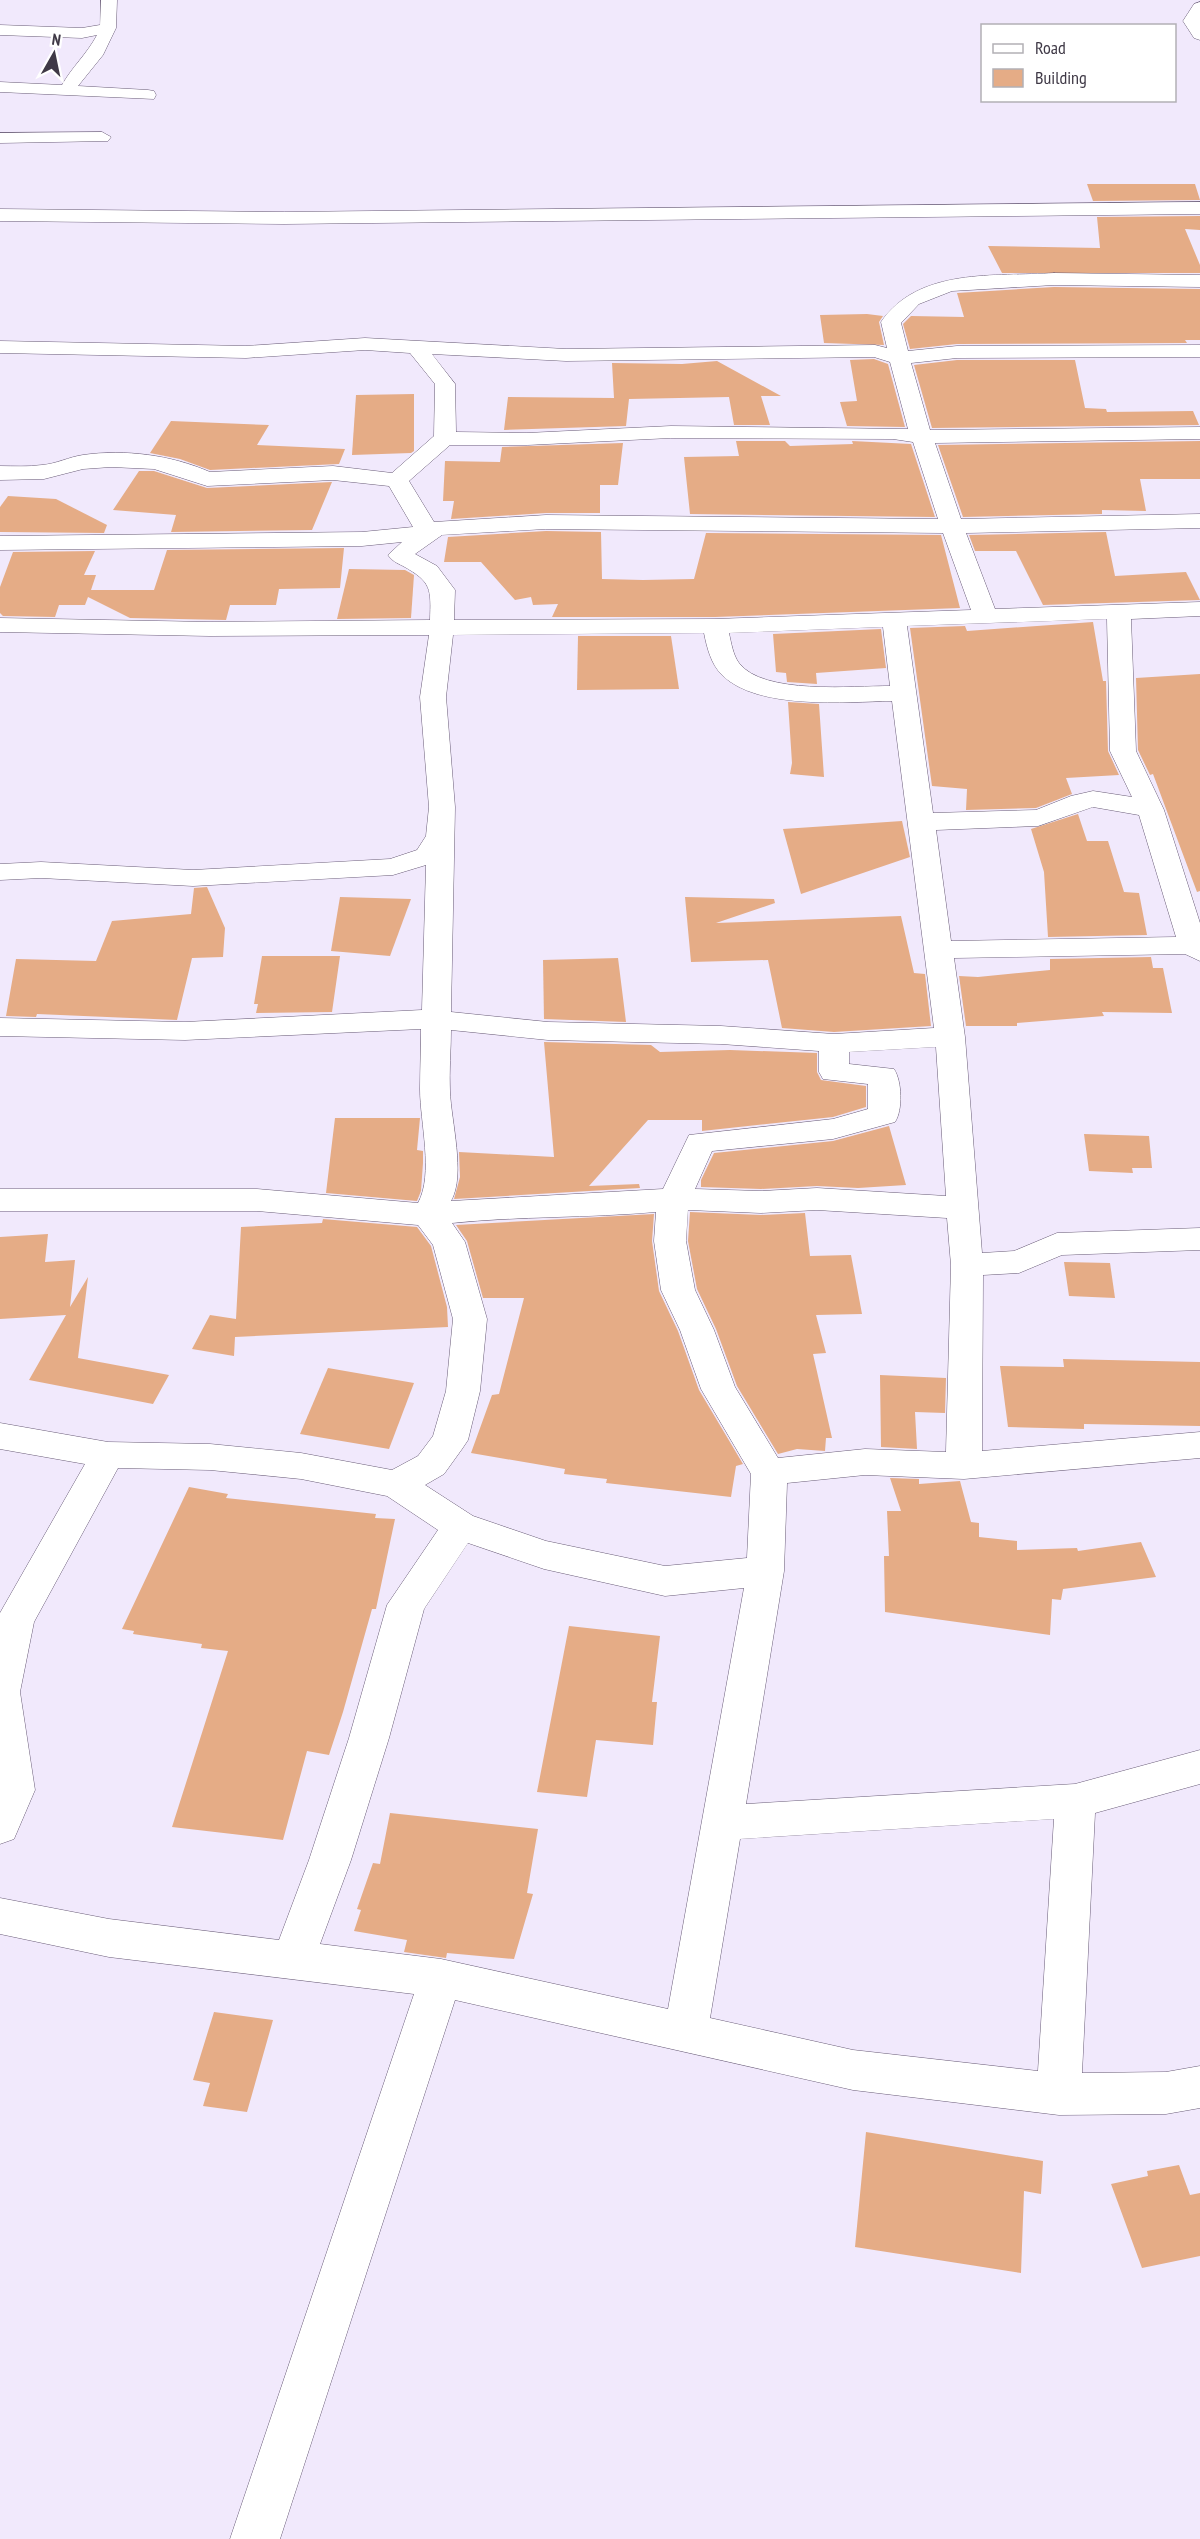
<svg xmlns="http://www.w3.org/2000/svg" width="1200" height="2539" font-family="'PT Sans Narrow',sans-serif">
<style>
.building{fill:#e5ac86}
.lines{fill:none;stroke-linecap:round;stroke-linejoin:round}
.minor-casing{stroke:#6a5d78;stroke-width:1}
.minor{fill:#fff;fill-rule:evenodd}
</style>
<rect width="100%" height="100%" fill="#f1e9fc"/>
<g class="building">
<path d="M1087 184H1195L1200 200 1093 201Z"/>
<path d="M1200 216V230L1185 229 1200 265V273H1002L988 246 1100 248 1097 217Z"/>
<path d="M1054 287 1200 289V340H1185L1187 343 957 344 910 349 903 324 911 316 964 317 957 293Z"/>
<path d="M867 314 883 316 879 322 884 345 824 343 820 315Z"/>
<path d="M874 359 888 364 905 427 847 426 840 402 857 401 850 360Z"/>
<path d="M957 360H1075L1085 408 1106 409 1107 412 1193 411 1199 425 932 428 914 365Z"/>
<path d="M717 361 781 396H761L770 425H734L729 397 629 399 626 426 504 430 508 397 614 398 612 363 682 364Z"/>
<path d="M414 394V451L411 453 352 455 356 395Z"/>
<path d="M171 421 269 425 257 445 345 449 339 464 210 470 180 459 150 453Z"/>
<path d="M736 441H785L790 446 853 444 852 441 911 444 935 517 690 514 684 457 739 456Z"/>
<path d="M1200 441V479H1140L1146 511 1102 510V514L963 517 938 445Z"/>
<path d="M623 443 618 485H600V513H546L451 519 454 501H443L445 461 500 462 502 447Z"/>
<path d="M139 471H154L207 488 332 482 312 530 171 532 176 515 113 510Z"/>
<path d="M8 496 56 499 107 525 104 533 0 532V507Z"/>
<path d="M546 531 601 532 602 579 643 580 694 579 706 533 941 535 960 608 715 617H552L558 604 533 605 531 597 515 600 481 562H444L448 537Z"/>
<path d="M1106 532 1115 576 1186 572 1200 600 1043 605 1016 551H975L969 535Z"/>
<path d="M344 548 340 588 279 589 276 605H230L226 620 130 618 88 597 85 605H59L55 617 3 616 0 613V587L13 552 95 551 84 575H96L91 590H154L167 550Z"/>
<path d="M349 569 405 570 414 575 411 618 337 619Z"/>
<path d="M1093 622 1103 681H1106L1108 751 1119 775 1066 778 1072 794 1036 808 966 810 967 789 932 786 910 628 965 626 967 631Z"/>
<path d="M881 629 886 668 816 673 817 684 787 682 786 673 776 672 773 634Z"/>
<path d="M578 636H671L679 689 577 690Z"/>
<path d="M1200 674V891L1197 892 1153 774 1150 775 1138 750 1136 678Z"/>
<path d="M788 702 819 704 824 777 790 774 792 763Z"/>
<path d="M1078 814 1087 841H1108L1124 892 1139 893 1147 935 1048 937 1044 872 1031 829Z"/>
<path d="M902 821 910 857 801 894 783 829Z"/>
<path d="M207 887 225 928 223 957 192 958 177 1020 37 1014 36 1017 6 1016 16 959 96 961 112 921 191 914 194 888Z"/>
<path d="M340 897 411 899 390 956 331 951Z"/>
<path d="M685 897 774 899 775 903 716 923 901 916 914 973 925 974 931 1026 834 1032 782 1028 768 960 691 962Z"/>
<path d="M262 956H340L332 1012 256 1013 258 1004H254Z"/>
<path d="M1151 957 1153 968H1163L1172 1013 1102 1012 1104 1016 1017 1023V1026H966L959 976 978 977 1050 970V959Z"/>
<path d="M618 958 626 1022 544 1019 543 960Z"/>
<path d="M544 1042 651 1045 660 1052 730 1050 817 1053V1072L821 1080 866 1086V1107L833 1117 702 1131V1120H648L589 1186 639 1184 640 1188 454 1199 460 1177 459 1152 554 1157Z"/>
<path d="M335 1118H420L417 1150 423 1151V1163L421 1191 417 1201 326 1193Z"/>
<path d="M889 1126 906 1185 858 1188 817 1186 761 1189 701 1187V1180L714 1153 833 1141Z"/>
<path d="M1084 1134 1149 1136 1152 1168H1132L1133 1173 1089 1171Z"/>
<path d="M690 1212 761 1215 805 1213 810 1256 851 1255 862 1314 816 1315 826 1353 813 1354 832 1438H826L825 1451 797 1449 778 1454 737 1386 716 1329 697 1289 688 1241Z"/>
<path d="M654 1214 652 1241 659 1291 678 1331 699 1390 743 1464 736 1466 731 1497 606 1483 607 1479 564 1474 565 1469 471 1453 492 1395 499 1394 524 1298H483L467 1241 456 1225Z"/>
<path d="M323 1219 417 1227 431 1246 447 1307 448 1327 235 1337 234 1356 192 1349 210 1315 236 1319 241 1227 322 1223Z"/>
<path d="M48 1234 45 1262 75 1260 70 1307 88 1277 78 1358 169 1375 153 1404 29 1380 66 1315 0 1319V1237Z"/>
<path d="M1064 1262 1110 1263 1115 1298 1069 1296Z"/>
<path d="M1063 1359 1200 1362V1426L1084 1424V1429L1008 1427 1000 1366 1064 1367Z"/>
<path d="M328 1368 414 1383 389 1449 300 1434Z"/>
<path d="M880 1375 946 1378 945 1413 915 1412 917 1449 881 1447Z"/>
<path d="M890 1478 919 1479V1484L960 1481 971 1522 979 1523V1537L1017 1541V1550L1077 1548 1078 1551 1141 1542 1156 1577 1063 1589 1061 1600 1052 1599 1050 1635 885 1612 884 1556H889L887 1511H901Z"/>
<path d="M189 1487 228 1494 226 1498 376 1514 375 1518 395 1519 376 1609H372L343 1712 329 1755 307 1751 283 1840 172 1827 228 1651 201 1648 202 1644 133 1634 134 1631 122 1629Z"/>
<path d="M569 1626 660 1636 652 1702H657L653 1745 596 1740 587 1797 537 1792Z"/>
<path d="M390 1813 538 1829 527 1893 533 1894 514 1959 447 1953 446 1958 404 1952 407 1940 354 1931 361 1910 357 1909 373 1863 380 1864Z"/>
<path d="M214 2012 273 2020 247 2112 203 2106 210 2083 193 2080Z"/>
<path d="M866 2132 1043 2161 1041 2194 1024 2191 1021 2273 855 2247Z"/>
<path d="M1179 2165 1190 2195 1200 2193V2256L1142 2268 1111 2184 1148 2176 1147 2171Z"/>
</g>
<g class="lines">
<g class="minor-casing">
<g id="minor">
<path d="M101 0H117L116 28 103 55 78 86 148 90 154 91 156 95 154 99 0 92V82L62 85C72 67 87 54 97 35L82 38 0 35V25L82 28 100 25Z"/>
<path d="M1200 2V40L1194 38 1183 21 1194 4Z"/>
<path d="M102 132 111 137 108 141 0 143V133Z"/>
<path d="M1200 202V214L284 224 0 221V209L284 212Z"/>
<path d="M1054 273 1200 275V287L1054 285 952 291 919 304 901 323 908 351 957 346 1200 345V357L957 358 911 363 930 430 1200 427V439L935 443 961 519 1200 514V528L966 533 995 609 1200 602V616L1131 619 1136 751 1164 810 1200 923V961L1185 954 954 958 965 1037 982 1253 1014 1251 1057 1233 1200 1228V1250L1062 1255 1019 1273 983 1275 982 1451 1200 1432V1458L964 1479 865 1475 787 1483 784 1571 746 1804 1075 1784 1200 1750V1784L1095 1813 1082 2073 1166 2072 1200 2066V2108L1166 2114 1059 2115 853 2090 455 2000 280 2539H230L414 1994 109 1957 0 1934V1898L109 1919 279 1940 309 1860 349 1738 387 1605 438 1530 387 1496 301 1479 210 1470 118 1468 34 1622 20 1692 35 1790 14 1839 0 1844V1613L85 1464 0 1449V1423L108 1442 210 1444 301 1453 392 1470 418 1456 433 1436 446 1391 453 1319 433 1245 418 1225 257 1211H0V1189H257L418 1203C434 1174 420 1122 420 1089 420 1069 421 1049 421 1029L185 1040 0 1036V1018L185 1022 422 1010 426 865 393 875 193 886 41 878 0 880V864L41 862 193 870 390 859 417 850 426 836 429 807 420 697 429 635 210 636 0 632V618L210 622 430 620C431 589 432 582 403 566 397 563 392 561 388 555L402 542 362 546 0 550V536L362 532 413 527 389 486 333 480 207 486 154 469 111 467 83 469 44 479 0 480V466C14 466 28 467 42 465 56 464 69 457 83 455 125 449 171 455 210 472L333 466 392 473 434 436 435 384 410 353 365 350 246 358 0 353V341L246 346 365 338 566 349 875 345 887 348 881 322C919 267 995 277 1054 273ZM432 354 566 361 874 357 890 362 908 429 671 426 527 433 456 432 455 384ZM671 438 893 439 913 442 938 519 546 515 434 522 409 481 450 445H527ZM546 529 943 533 971 610 715 619 454 620 455 590 437 566 415 554 442 535ZM1107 619 1110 751 1132 797 1093 791 1071 796 1036 810 933 813 907 626ZM883 627 890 686C853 686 763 695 739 663 733 655 731 642 729 633ZM704 633C707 648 711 664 722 675 757 710 846 702 892 701L934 1028 834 1034 721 1026 548 1022 451 1012 455 807 446 697 453 635ZM1093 807 1139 815 1176 937 951 941 936 830 1038 826ZM451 1030 548 1040 721 1044 819 1051V1072L823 1079 868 1084V1109L833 1119 689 1135 663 1189 451 1201C466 1175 451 1121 450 1091 449 1071 451 1050 451 1030ZM936 1047 946 1196 817 1188 761 1191 695 1189 712 1151 833 1139 895 1122C903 1110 902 1081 894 1069L849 1064V1052ZM688 1210 761 1213 817 1210 947 1218 951 1265 946 1452 865 1449 778 1458 735 1387 714 1330 695 1290 686 1241ZM656 1212 654 1241 661 1290 680 1330 701 1389 751 1474 747 1558 665 1566 546 1541 473 1516 425 1485 444 1474 462 1449 468 1440 480 1391 487 1319 465 1242 452 1223C520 1216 588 1218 656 1212ZM468 1543 544 1569 665 1596 744 1588 668 2009 441 1959 320 1944 351 1860 389 1738 424 1609ZM1054 1819 1038 2071 853 2050 710 2018 740 1839Z"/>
</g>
</g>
<use href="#minor" class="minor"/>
</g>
<rect x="981" y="24" width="195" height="78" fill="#ffffff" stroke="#b2b0b5" stroke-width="1.5"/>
<rect x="993" y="44" width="30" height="9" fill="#ffffff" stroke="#b2b0b5" stroke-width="1.5"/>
<text x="1035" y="54" font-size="18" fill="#3f3946">Road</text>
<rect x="993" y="69" width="30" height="18" fill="#e5ac86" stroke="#b2b0b5" stroke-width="1.5"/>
<text x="1035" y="84" font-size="18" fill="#3f3946">Building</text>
<g transform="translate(54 54) rotate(9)" stroke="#ffffff" stroke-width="4.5" paint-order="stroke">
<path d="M0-4.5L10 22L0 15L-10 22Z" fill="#3f3946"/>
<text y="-9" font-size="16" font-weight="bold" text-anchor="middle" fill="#3f3946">N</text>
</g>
</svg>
